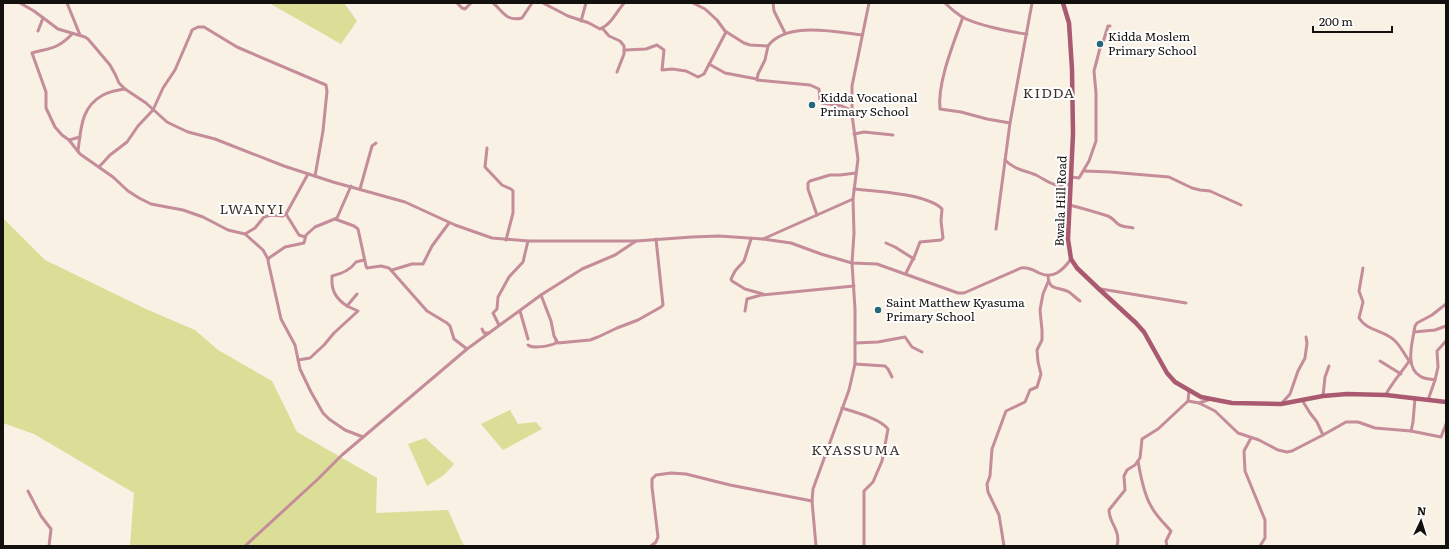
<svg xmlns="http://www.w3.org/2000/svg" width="1449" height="549" font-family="Literata,serif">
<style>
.green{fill:#dade97}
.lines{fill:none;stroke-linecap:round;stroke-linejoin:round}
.street{stroke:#c58c9a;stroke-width:3}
.secondary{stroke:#aa5a70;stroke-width:4.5}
.poi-dot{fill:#26687b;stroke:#fff;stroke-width:1.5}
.labels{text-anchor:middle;stroke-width:4;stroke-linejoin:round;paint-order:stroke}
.poi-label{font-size:12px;fill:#13110d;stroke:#fff;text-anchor:start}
.street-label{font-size:12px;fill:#13110d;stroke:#fff}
.quarter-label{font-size:14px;letter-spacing:1px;fill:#39342a;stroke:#fff}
</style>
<rect width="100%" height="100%" fill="#f8f1e4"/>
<g class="green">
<path d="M269 3H344L357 21 341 44Z"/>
<path d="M3 218 45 260 148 310 195 330 218 350 272 381 297 432 377 478 376 513 448 510 464 546H130L134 493 34 434 3 423Z"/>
<path d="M510 410 518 424 536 422 542 429 503 450 481 424Z"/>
<path d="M425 438 454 464 444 475 427 486 408 444Z"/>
</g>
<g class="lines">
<g class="street">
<path d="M20 3 34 11 58 29 85 37 88 39 110 65 115 74 119 83 125 89 146 103 167 122 173 125 188 132 215 139 284 166 333 182 405 202 455 225 492 238 528 241H636L692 237 719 236 763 239 853 199"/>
<path d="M67 3 80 35"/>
<path d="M457 3 462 8 465 9 471 3"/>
<path d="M493 3C503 11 506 22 522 18L532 3"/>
<path d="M543 3 568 16 589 23 600 29C611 25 617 11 624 3"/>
<path d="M693 3 705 9 717 20 725 31 744 43 750 45 768 46C786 21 836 32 862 35"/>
<path d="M773 3 774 11 785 33"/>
<path d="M945 3C950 8 956 13 962 17 977 25 1010 32 1027 34"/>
<path d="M963 17C954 42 937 83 940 109L961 112 987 119 1010 123"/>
<path d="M581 21 586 3"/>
<path d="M603 29 609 36 620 41 624 46V54L617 72"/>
<path d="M38 31 43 18"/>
<path d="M72 34C58 49 50 48 32 53L46 92V108L55 127 62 135 69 140 80 154 113 177 128 191 139 198 151 204 183 210 203 217 228 230 245 234 263 250 268 259"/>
<path d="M768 46 765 60 758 74 757 80 810 85 819 89 820 100 822 103 842 106 851 110"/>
<path d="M625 50 646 49 657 45 664 50 662 70 672 69 686 71 698 77 704 74 726 32"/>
<path d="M709 64 725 73 757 79"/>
<path d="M854 134 864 132 893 135"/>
<path d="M69 140 80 137"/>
<path d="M487 148 485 167 502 185 511 189 513 191V213L506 240"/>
<path d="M78 151C81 128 81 107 103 95 111 91 116 90 125 89"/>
<path d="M1005 160C1015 170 1024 170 1036 175 1048 181 1056 190 1071 183"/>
<path d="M99 167 110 155 127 142 138 126 153 110 163 88 175 70 191 33 192 30 198 27H204L237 47 326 85 327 91 323 131 315 176"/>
<path d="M1084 171 1110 172 1169 177 1192 188 1200 190 1210 191 1241 205"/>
<path d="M1071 177 1079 178 1089 161 1096 141V93L1094 71 1100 48 1104 39 1108 26H1110"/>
<path d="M351 186 337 218 315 227 306 235 304 243 285 247 269 258 268 261 281 319 295 345 300 369 311 392 323 413 329 419 345 430 363 437"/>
<path d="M360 189 372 146 376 143"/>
<path d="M854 189C875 191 928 194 942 209L941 221 943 238 941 240 920 242 915 255 906 273"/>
<path d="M1069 205C1082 208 1095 212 1108 216 1113 218 1114 221 1118 224 1122 227 1128 227 1133 228"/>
<path d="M286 214 299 235 305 237"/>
<path d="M817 215 808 189V183L810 181 830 175H840L856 173"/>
<path d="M335 219 354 226 358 229 366 266 367 268 381 266 389 268 427 311 447 323 450 326 454 339 467 349"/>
<path d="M996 229 1010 123 1032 3"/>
<path d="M245 234 255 228 264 217 271 215 283 216 286 214 308 174"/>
<path d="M751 239 744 261 735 271 731 279 732 281 745 289 763 294"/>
<path d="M763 239 791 243 821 254 852 263 877 264 958 293H964L1021 268C1028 267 1033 270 1039 273 1053 280 1063 270 1071 259"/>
<path d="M886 243 895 247 914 259"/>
<path d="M1363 268 1359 291 1363 302 1359 318C1367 331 1383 330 1394 340 1402 347 1404 355 1411 363"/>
<path d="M392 270 412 264H423L432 246 449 223"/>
<path d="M1048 276C1049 292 1059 286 1069 292 1073 295 1076 298 1080 301"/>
<path d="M1101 289 1186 303"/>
<path d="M541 295 551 321 554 336 558 343 590 340 598 337 617 328 638 320 661 307 663 305 656 239"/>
<path d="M347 306C335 298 331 290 332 276 341 274 351 269 356 262L364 260"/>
<path d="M520 311 528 339"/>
<path d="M745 311 747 299 761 295 854 286"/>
<path d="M499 325 493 313 497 309 498 297 509 277 523 262 528 241"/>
<path d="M482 329 484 333H489"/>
<path d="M1414 332 1435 330 1446 326"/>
<path d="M855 343 878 342 905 337 912 347 922 352"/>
<path d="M528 345C533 349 550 346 556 343V340"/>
<path d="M298 360 310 358 324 345 334 333 358 311 347 306 357 294"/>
<path d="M1380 361 1401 374"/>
<path d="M855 364 885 366 888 369 892 377"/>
<path d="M1435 380 1438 367 1437 351 1446 341"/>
<path d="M1386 395C1388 388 1404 369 1410 360"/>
<path d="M1323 396 1325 377 1329 366"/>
<path d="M1302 400 1310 413 1317 422 1323 435"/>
<path d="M1428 400 1435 380C1430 379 1424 379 1420 376 1404 367 1413 340 1415 326L1417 323 1432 315 1446 304"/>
<path d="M1188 401 1189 391"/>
<path d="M1199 403 1215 411 1238 433 1259 440 1278 450 1287 452 1292 451 1323 435 1346 422H1358L1375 428 1411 431 1413 422 1415 398"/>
<path d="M1281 404 1290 394 1298 371 1305 358 1307 343 1306 337"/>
<path d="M842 408C855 412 881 419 888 429L882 461 873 482 864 491V546"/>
<path d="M1411 431 1441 437 1446 424"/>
<path d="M1251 438 1244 451 1245 471 1265 520V538L1260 546"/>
<path d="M1138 461C1140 473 1145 496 1151 506 1156 516 1164 523 1171 531L1166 541 1167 546"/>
<path d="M28 491 41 516 51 529 49 546"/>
<path d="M245 546 318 479 342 455 467 349 541 295 582 269 615 255 636 241"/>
<path d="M651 546 656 542 658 537 652 487V479L656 475 671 473 686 474 730 485 812 501"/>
<path d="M816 546 812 501 813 489 849 390 855 364V309L852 263 854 233 853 199 858 159 852 115V86L869 3"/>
<path d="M1004 546 999 515 988 492 987 484 990 476 992 449 1006 411 1025 402 1030 390 1037 387 1041 374 1038 362 1037 350 1042 340V330L1040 310 1043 294 1048 282"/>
<path d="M1117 546C1121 529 1109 524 1109 510L1125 490 1124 476 1127 470 1135 465 1140 458 1142 439 1158 429 1188 401 1199 403 1208 400"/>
</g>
<path class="secondary" d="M1063 3 1069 23 1072 69 1073 134 1068 239 1071 259 1077 268 1099 289 1136 323 1144 332 1167 373 1175 382 1201 397 1232 403 1281 404 1323 396 1347 394 1386 395 1446 402"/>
</g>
<g class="poi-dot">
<circle cx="1100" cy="44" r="4"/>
<circle cx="812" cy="105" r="4"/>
<circle cx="878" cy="310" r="4"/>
</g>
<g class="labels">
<g class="poi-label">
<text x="1108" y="41">Kidda Moslem<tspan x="1108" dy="14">Primary School</tspan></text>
<text x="820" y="102">Kidda Vocational<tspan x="820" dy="14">Primary School</tspan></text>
<text x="886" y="307">Saint Matthew Kyasuma<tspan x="886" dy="14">Primary School</tspan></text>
</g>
<g class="street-label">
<text transform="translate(1061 201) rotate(-88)" y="4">Bwala Hill Road</text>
</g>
<g class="quarter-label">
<text x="1049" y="98">KIDDA</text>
<text x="252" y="214">LWANYI</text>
<text x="856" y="455">KYASSUMA</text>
</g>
</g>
<rect width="1449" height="549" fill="none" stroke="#13110d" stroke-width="8"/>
<g transform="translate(1421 521) rotate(4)" stroke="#ffffff" stroke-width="3" paint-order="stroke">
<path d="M0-3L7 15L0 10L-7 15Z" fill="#13110d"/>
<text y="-6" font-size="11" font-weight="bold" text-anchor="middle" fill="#13110d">N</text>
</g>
<path d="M1313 26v6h79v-6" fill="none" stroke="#13110d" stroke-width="2"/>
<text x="1319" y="26" font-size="12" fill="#13110d" stroke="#ffffff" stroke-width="3" paint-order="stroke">200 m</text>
</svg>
